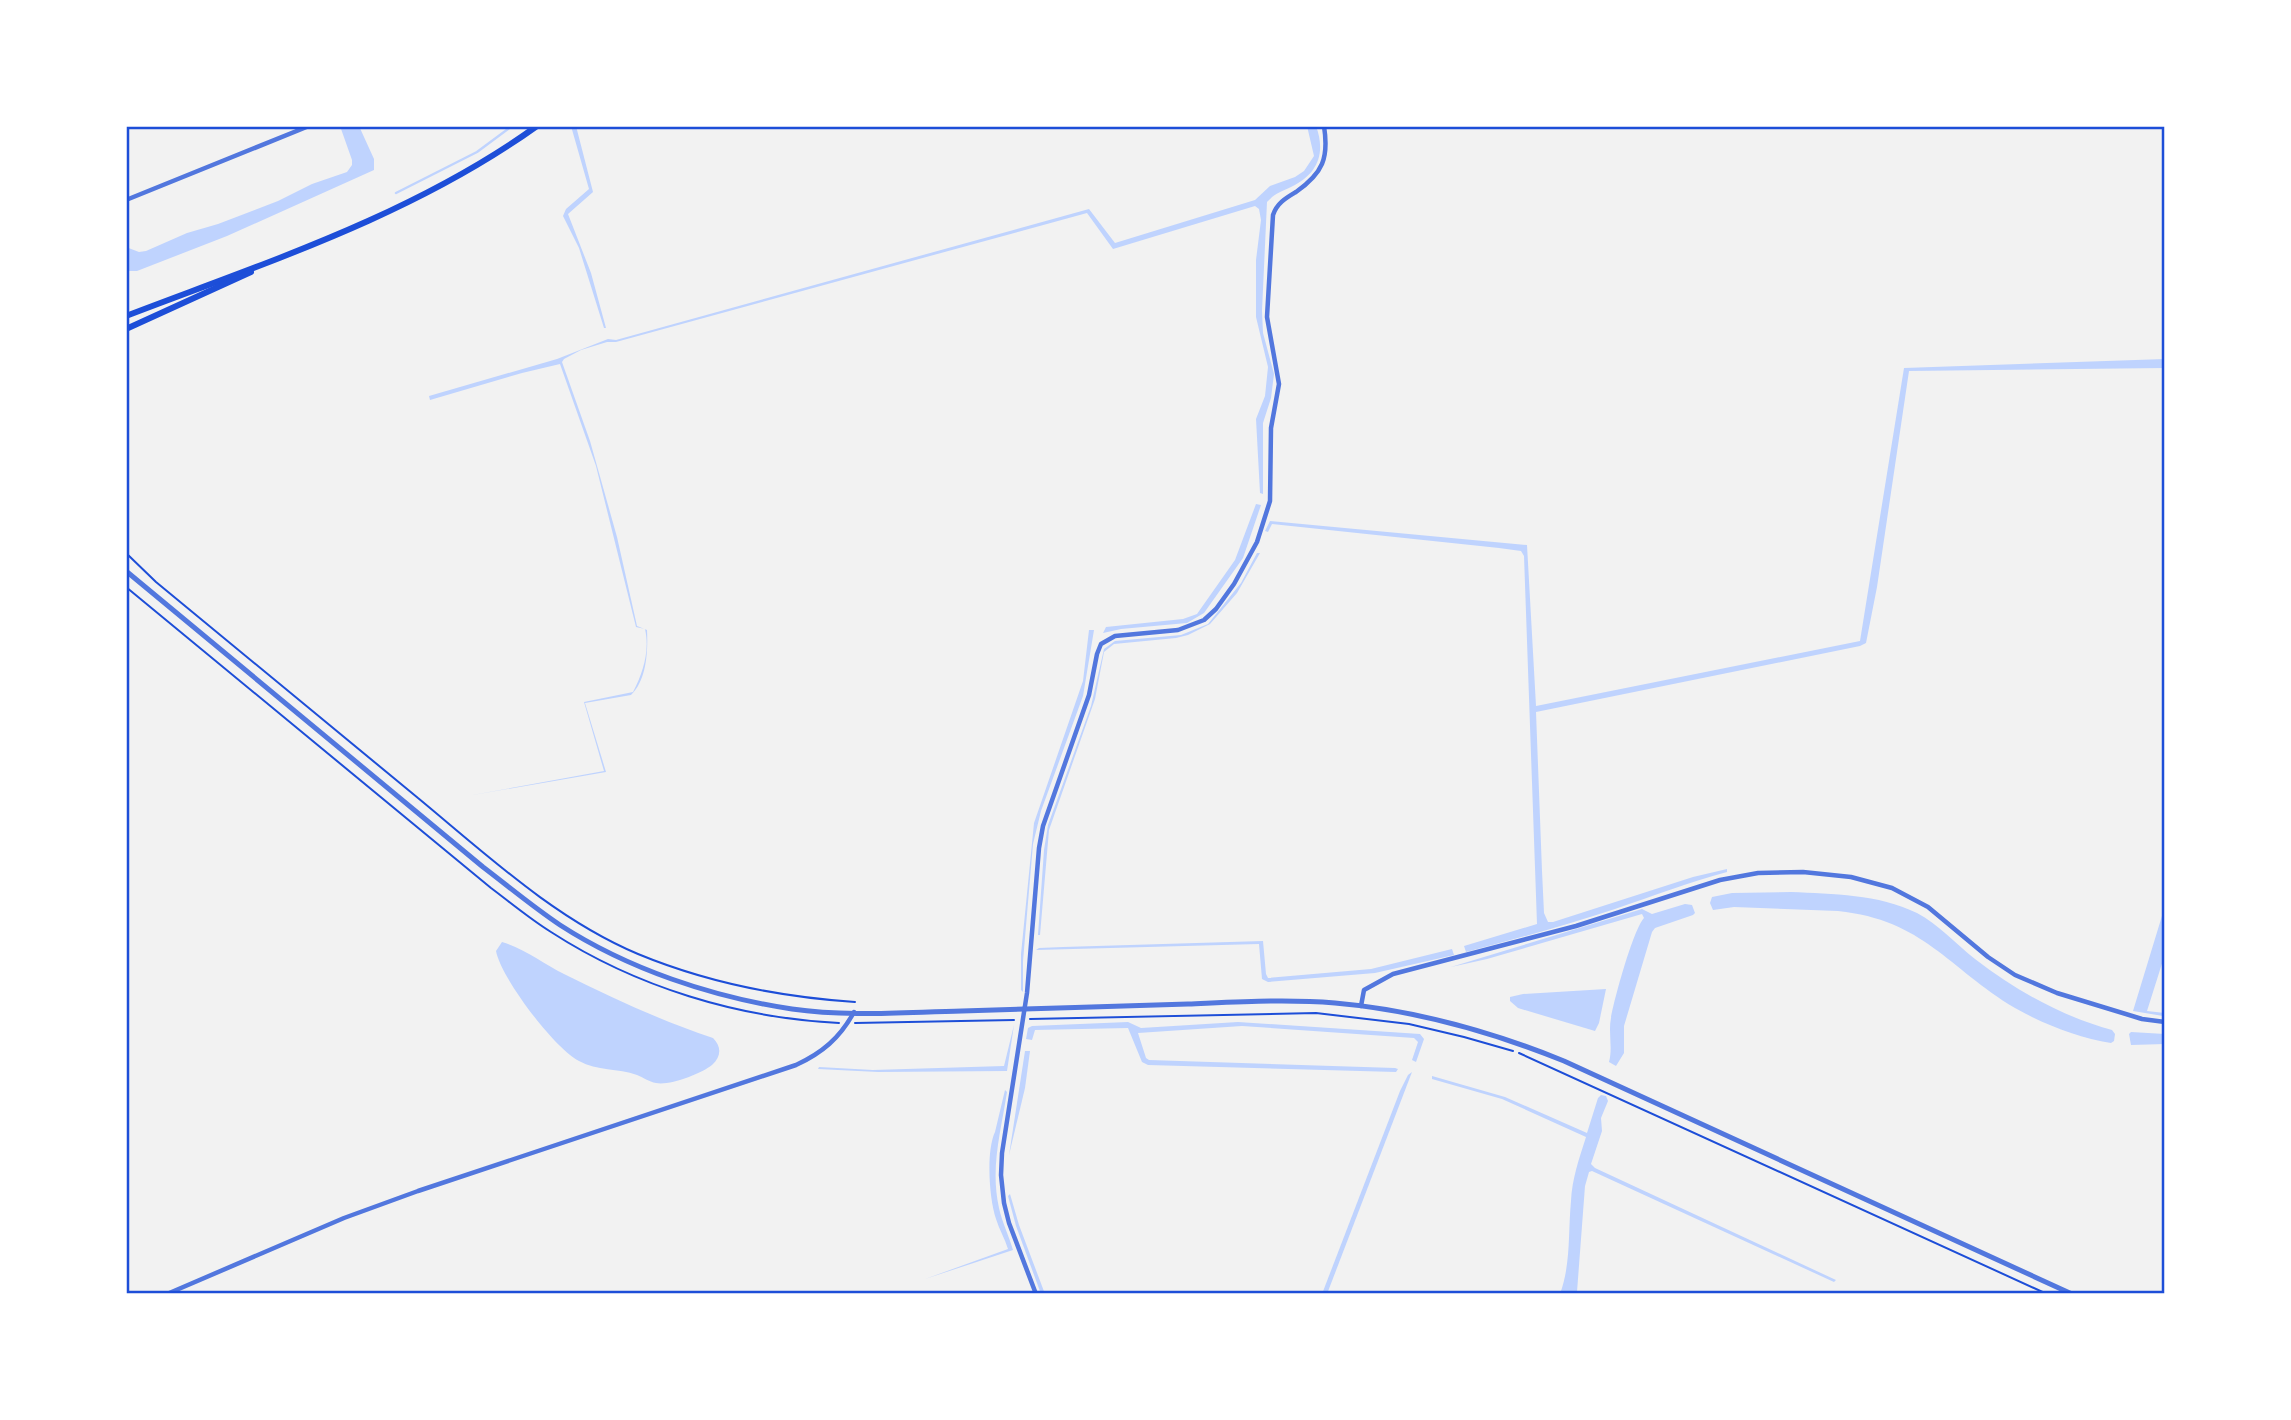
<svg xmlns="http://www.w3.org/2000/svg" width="2291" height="1420" font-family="Ubuntu,sans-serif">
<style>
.water{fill:#bfd3fe}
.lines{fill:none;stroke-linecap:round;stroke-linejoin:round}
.stream{stroke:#bfd3fe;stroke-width:2.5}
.path{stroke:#1d4ed8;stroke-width:2}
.minor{stroke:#5277de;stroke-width:4.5}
.tertiary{stroke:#5277de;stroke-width:5}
.secondary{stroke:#1d4ed8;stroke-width:6}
.neatline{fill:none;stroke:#1d4ed8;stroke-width:2.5}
</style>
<rect width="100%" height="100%" fill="#f2f2f2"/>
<g class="water">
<path d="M340 126H359L374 159V170L227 236 137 271H126V247L139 252 146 251 187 233 218 224 278 201 312 184 347 172 352 165V160Z"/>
<path d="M571 126H576L593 192 568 214 591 273 606 328H604L579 248 563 216 566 209 589 189Z"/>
<path d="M1307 126H1316C1326 153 1318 174 1291 187 1281 192 1275 193 1267 202L1262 311 1263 333 1274 374 1271 398 1263 423V494L1260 493 1256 419 1265 396 1268 367 1256 317V260L1261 220 1259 209 1255 206 1113 249 1087 213 616 342H607L581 350 564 359 562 362 590 441 617 537 637 626 647 630C648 650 647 680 631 695L585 703 606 772 467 796 604 771 584 702 633 692C643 673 650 651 645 629L636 627 596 466 560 364 522 373 430 400 429 396 557 359 608 339 616 340 1089 209 1115 243 1255 200 1270 186 1295 177 1304 171 1314 156Z"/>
<path d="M2165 359V368L1909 371 1877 587 1866 643 1860 646 1536 712 1542 871 1544 913 1548 922H1553L1693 877 1727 869V872C1689 882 1653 896 1615 909 1566 925 1516 939 1466 952L1464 946 1537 924 1524 556 1521 551 1499 548 1272 524 1268 532 1265 531 1270 521 1527 545 1536 706 1860 641 1904 368Z"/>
<path d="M1256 504 1261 505 1243 558 1204 613 1187 623 1121 629 1103 633 1106 627 1183 619 1197 614 1235 560Z"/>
<path d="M1257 553H1260L1237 593 1210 624 1188 635 1176 638 1114 644 1104 652 1095 699 1049 830 1040 935H1038L1044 850 1048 825 1091 706 1104 649 1115 641 1181 635 1208 624 1241 583Z"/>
<path d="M1089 630H1094L1083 696 1041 811 1033 844 1023 961V992L1021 990V954L1034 823 1083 681Z"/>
<path d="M1791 892C1833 894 1878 894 1917 913 1938 924 1956 944 1975 959 2017 991 2061 1016 2112 1030L2115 1034 2114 1041 2111 1043C2079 1038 2043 1024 2015 1008 1948 968 1924 920 1838 911L1734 907 1713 910 1710 903 1712 897 1732 893Z"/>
<path d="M1685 904 1692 905 1695 913 1693 915 1655 928 1652 932 1624 1026V1053L1616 1066 1609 1062C1613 1047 1608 1033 1611 1018 1614 1000 1633 930 1644 918L1642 914 1487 959 1451 967 1642 909 1652 914Z"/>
<path d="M2165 906V954L2147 1011 2165 1013 2163 1016 2133 1011Z"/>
<path d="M1263 941 1266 974 1268 978 1371 969 1452 949 1454 955 1375 973 1268 982 1262 979 1259 944 1036 950 1039 948 1063 947Z"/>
<path d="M502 942C524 948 544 964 564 974 612 998 662 1021 713 1038 722 1047 721 1057 712 1065 701 1074 669 1086 656 1083 649 1082 643 1077 637 1075 618 1068 597 1071 579 1061 555 1049 501 978 496 951Z"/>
<path d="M1606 989 1599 1023 1595 1031 1518 1008 1510 1001V997L1523 994Z"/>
<path d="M1128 1022 1141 1028 1238 1022 1420 1034 1424 1039 1416 1062 1412 1060 1418 1042 1414 1038 1242 1026 1138 1033 1146 1058 1149 1060 1395 1068 1398 1069 1396 1072 1148 1065 1142 1062 1128 1028 1035 1030 1032 1040 1026 1039 1028 1028 1032 1026Z"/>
<path d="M1014 1025 1007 1071 878 1072 818 1069 819 1067 873 1070 1004 1066Z"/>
<path d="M2131 1032 2165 1034V1044L2131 1045 2129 1034Z"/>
<path d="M1025 1051H1030L1025 1088 1009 1155Z"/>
<path d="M1412 1072 1327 1294H1322L1400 1091 1408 1075Z"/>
<path d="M1432 1076 1505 1097 1587 1133 1598 1098 1601 1095 1606 1096 1608 1101 1601 1118 1602 1131 1591 1164 1595 1168 1836 1280 1834 1282 1592 1171 1589 1172 1585 1186 1577 1292 1575 1294H1560C1571 1264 1568 1233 1571 1201 1572 1179 1579 1159 1586 1137L1502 1099 1432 1079Z"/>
<path d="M1005 1090 1007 1092C1001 1131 990 1168 999 1208 1002 1222 1009 1236 1013 1250L925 1279 1008 1249C1005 1239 999 1229 996 1219 989 1198 986 1151 995 1132Z"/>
<path d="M1010 1194 1019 1225 1045 1294H1041L1016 1226 1008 1196Z"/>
</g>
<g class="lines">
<path class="stream" d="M396 193 477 152 512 126"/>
<g class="path">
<path d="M126 553 156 582C244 654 331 726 418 798 487 855 555 919 638 954 708 983 780 997 855 1002"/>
<path d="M126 587 491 888C511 903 530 919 551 932 636 987 738 1018 839 1023"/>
<path d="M1030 1019 1316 1013 1409 1024 1464 1037 1513 1051"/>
<path d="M855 1023 1014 1020"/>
<path d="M1519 1053 2047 1294"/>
</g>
<g class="minor">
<path d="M126 200 309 126"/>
<path d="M1361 1006 1364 990 1393 974 1576 926 1720 880 1758 873 1803 872 1851 877 1892 888 1928 907 1988 957 2015 975 2057 993 2142 1019 2165 1022"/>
<path d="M167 1294 344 1218 418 1191 796 1065C822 1053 840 1038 854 1012"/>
<path d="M1036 1294 1009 1223 1004 1203 1001 1175 1002 1153 1027 993 1039 848 1043 826 1089 695 1097 654 1101 644 1115 636 1178 630 1204 620 1216 609 1234 584 1257 542 1270 501 1271 428 1279 384 1267 317 1273 215C1277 203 1286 198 1296 192 1323 173 1329 158 1324 126"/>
</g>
<path class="tertiary" d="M126 571 483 867C508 886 533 907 560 925 628 969 712 997 792 1009 848 1017 906 1012 962 1011 1037 1009 1113 1006 1188 1004 1237 1002 1286 999 1335 1003 1415 1010 1490 1031 1564 1061L2072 1294"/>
<g class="secondary">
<path d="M126 316C267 262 413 215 537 126"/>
<path d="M126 329 251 272"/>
</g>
</g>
<rect width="2291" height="1420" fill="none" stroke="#ffffff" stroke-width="256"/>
<rect x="128" y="128" width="2035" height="1164" class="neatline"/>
</svg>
